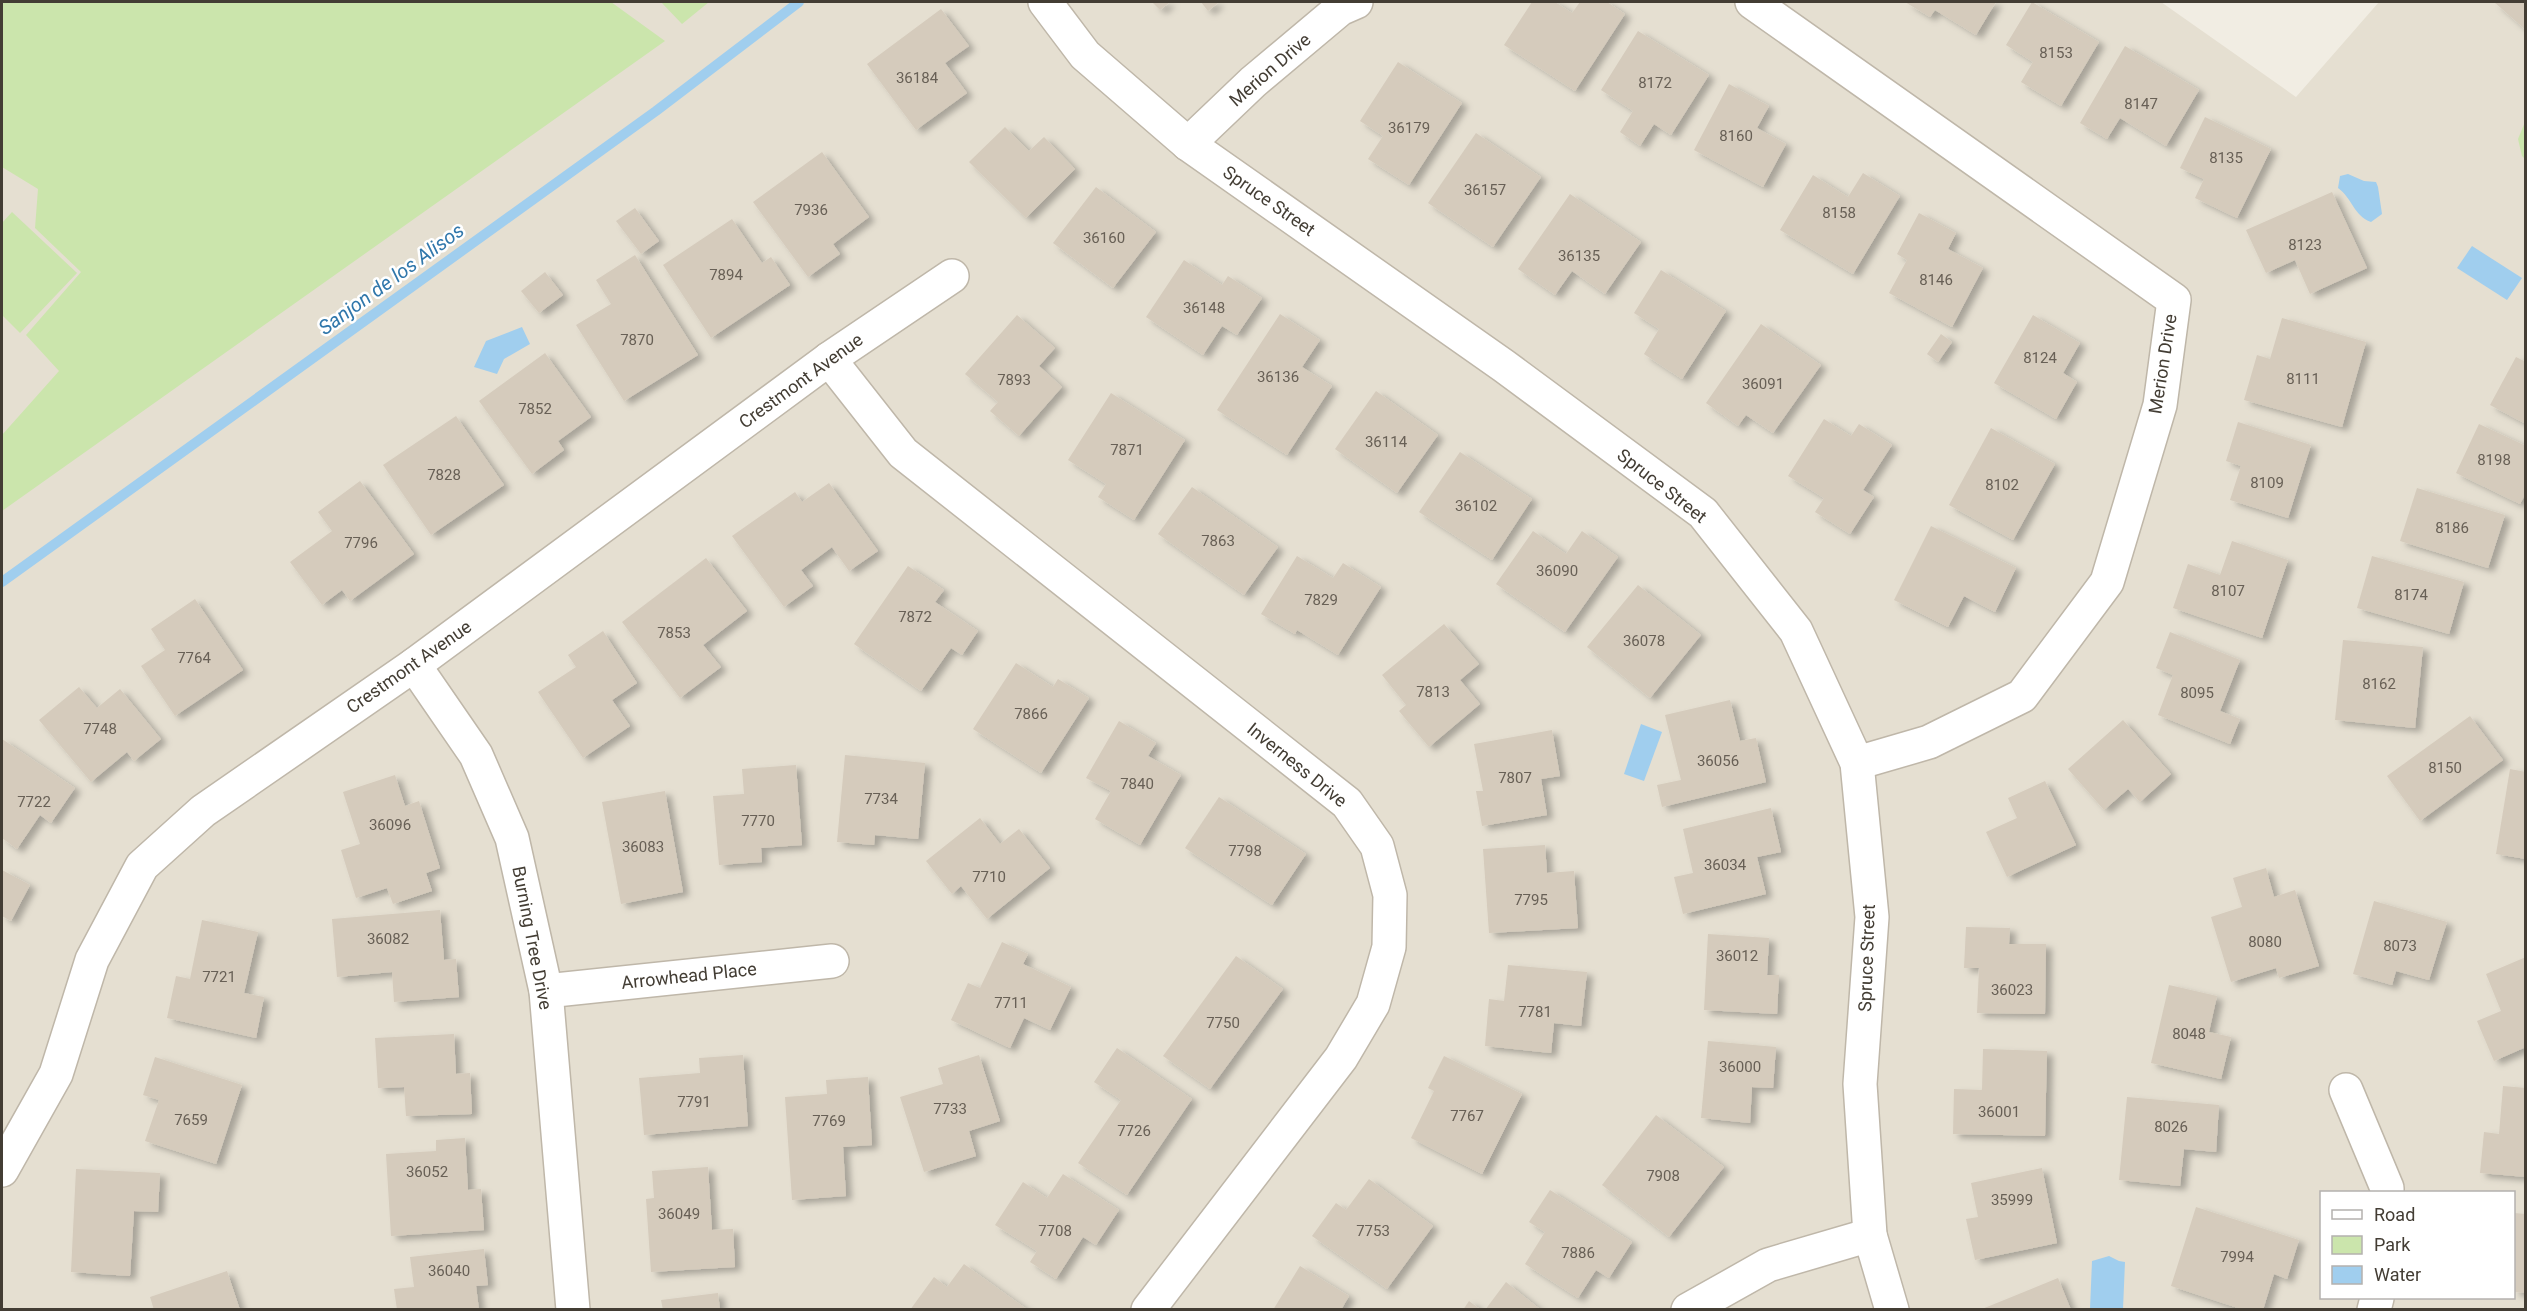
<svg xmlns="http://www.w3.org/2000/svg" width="2527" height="1311" font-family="Roboto,sans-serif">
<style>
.residential{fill:#e5dfd1;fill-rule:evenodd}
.green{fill:#cbe5ac}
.water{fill:#a0ceee}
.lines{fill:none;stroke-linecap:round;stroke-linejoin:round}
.stream{stroke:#a0ceee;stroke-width:10}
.building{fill:#d5cbbc;filter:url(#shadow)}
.minor-casing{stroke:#bfb7a9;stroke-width:36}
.minor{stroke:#fff;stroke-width:33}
.labels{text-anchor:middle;stroke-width:5;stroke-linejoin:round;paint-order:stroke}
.number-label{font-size:15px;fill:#686056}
.street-label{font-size:18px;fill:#433d34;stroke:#fff}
.water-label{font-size:20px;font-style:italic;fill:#3077ab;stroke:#fff}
</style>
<defs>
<filter id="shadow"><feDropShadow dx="6" dy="4" stdDeviation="3" flood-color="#0004"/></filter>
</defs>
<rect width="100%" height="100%" fill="#f1ede3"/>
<path class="residential" d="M2 2H2161L2296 97 2379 2H2525V1309L2 1310ZM2322 1192H2514V1298H2322Z"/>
<g class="green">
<path d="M2 2H611L665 41 2 511V435L59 371 26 335 81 272 35 228 38 189 2 167Z"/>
<path d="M661 2H709L682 24Z"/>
<path d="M2525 122V159L2522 156 2518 139Z"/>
<path d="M12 212 77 273 20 333 2 315V223Z"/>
</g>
<g class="water">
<path d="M2348 174 2364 181 2376 182 2378 187 2382 214 2371 222C2354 216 2352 198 2338 188L2340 176Z"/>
<path d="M2472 246 2522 278 2507 300 2457 268Z"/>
<path d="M522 327 530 344 504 359 497 374 474 367 486 341Z"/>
<path d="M1641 724 1662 732 1644 781 1624 774Z"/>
<path d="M2109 1256 2119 1261 2125 1262 2123 1309H2090L2092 1261Z"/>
</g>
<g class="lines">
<path class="stream" d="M2 582 656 111 799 2"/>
</g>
<g class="building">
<path d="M1152 2H1170L1160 10Z"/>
<path d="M1201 2H1219L1208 11Z"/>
<path d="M1532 2H1555L1572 13 1580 2H1607L1625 14 1575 91 1504 45Z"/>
<path d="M1905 2H1996L1976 35 1935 10 1930 17Z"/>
<path d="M2032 2 2099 42 2061 106 2021 82 2033 62 2006 45Z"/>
<path d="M2494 2H2526V30Z"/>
<path d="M941 9 969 46 945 63 967 93 916 130 867 64Z"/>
<path d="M1638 31 1709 75 1671 135 1654 124 1640 146 1620 132 1633 111 1601 90Z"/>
<path d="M2125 46 2199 90 2166 146 2120 118 2107 139 2080 123Z"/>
<path d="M1398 62 1462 103 1409 185 1368 159 1383 136 1360 121Z"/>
<path d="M1729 84 1769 106 1757 128 1786 144 1763 187 1694 150Z"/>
<path d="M2205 117 2271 149 2237 218 2195 198 2204 179 2180 168Z"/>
<path d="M1005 127 1029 151 1044 137 1075 169 1026 218 969 162Z"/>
<path d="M1476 133 1541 177 1493 247 1428 203Z"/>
<path d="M822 152 869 217 833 244 840 254 808 277 753 202Z"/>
<path d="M1863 173 1900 196 1853 274 1780 230 1813 175 1848 197Z"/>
<path d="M1096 187 1156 232 1113 288 1053 243Z"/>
<path d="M2332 192 2367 268 2310 294 2295 260 2266 273 2246 230Z"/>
<path d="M1570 194 1641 242 1605 294 1572 271 1555 295 1518 269Z"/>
<path d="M635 208 659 241 641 254 616 221Z"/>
<path d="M1919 213 1956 233 1948 249 1983 268 1952 327 1889 293 1907 260 1897 254Z"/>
<path d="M732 219 762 263 771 257 790 285 711 338 663 265Z"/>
<path d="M635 255 698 355 624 401 576 325 611 304 596 280Z"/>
<path d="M1184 260 1222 285 1228 276 1262 298 1237 335 1222 326 1203 355 1146 317Z"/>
<path d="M1661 270 1726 311 1682 379 1644 354 1659 329 1634 313Z"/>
<path d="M545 272 563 295 539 313 521 291Z"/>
<path d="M1280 314 1320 340 1302 367 1332 386 1287 455 1217 410Z"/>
<path d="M1017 315 1055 348 1039 366 1062 387 1019 436 990 411 998 402 965 374Z"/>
<path d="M2033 315 2080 343 2063 373 2077 382 2056 419 1994 383Z"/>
<path d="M2282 318 2366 342 2342 427 2244 400 2257 355 2270 359Z"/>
<path d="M1761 324 1821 365 1773 433 1746 415 1738 426 1706 403Z"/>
<path d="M1941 334 1952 342 1938 362 1927 354Z"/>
<path d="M545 353 591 417 558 441 564 450 532 474 479 401Z"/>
<path d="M2516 357 2526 362V424L2490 405Z"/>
<path d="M1376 391 1438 435 1397 493 1335 449Z"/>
<path d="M1111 393 1185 440 1134 520 1098 497 1106 484 1068 460Z"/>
<path d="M456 416 504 485 431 535 383 465Z"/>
<path d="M1824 419 1851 436 1859 424 1892 445 1863 490 1874 497 1850 534 1815 512 1824 498 1788 476Z"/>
<path d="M2238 422 2311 445 2288 518 2230 500 2241 466 2226 461Z"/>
<path d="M2479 424 2526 446V493L2520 504 2456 473Z"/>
<path d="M1991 428 2055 464 2013 540 1949 505Z"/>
<path d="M1460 452 1532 499 1492 560 1419 512Z"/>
<path d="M360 481 414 554 350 601 342 590 322 605 290 562 332 531 318 512Z"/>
<path d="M829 483 878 551 849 571 832 547 801 570 813 586 784 607 732 536 795 492 802 502Z"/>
<path d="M1192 487 1278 547 1244 595 1158 534Z"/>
<path d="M2417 488 2505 515 2488 568 2400 541Z"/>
<path d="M1931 526 2016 568 1995 612 1964 596 1948 627 1894 600Z"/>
<path d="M1533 531 1566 554 1582 531 1618 557 1565 632 1496 584Z"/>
<path d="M2232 541 2288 560 2262 638 2173 608 2188 564 2220 575Z"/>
<path d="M1297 556 1333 578 1343 563 1381 587 1338 655 1297 630 1295 634 1261 614Z"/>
<path d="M2372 556 2464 582 2449 634 2357 608Z"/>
<path d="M706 558 747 611 703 645 721 667 680 698 622 622Z"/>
<path d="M908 566 944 590 935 602 978 631 962 655 951 648 921 691 854 644Z"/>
<path d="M1638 585 1701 635 1650 698 1587 647Z"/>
<path d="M195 599 243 670 175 716 141 666 165 650 151 629Z"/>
<path d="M1444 624 1479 664 1460 680 1480 704 1429 747 1399 711 1406 705 1382 675Z"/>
<path d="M603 631 637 683 612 700 630 726 583 758 538 692 576 667 568 655Z"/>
<path d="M2170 632 2240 660 2220 711 2240 719 2230 744 2158 715 2173 675 2156 668Z"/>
<path d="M2343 640 2423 647 2415 728 2335 720Z"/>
<path d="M1016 663 1053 687 1058 679 1089 698 1041 773 973 729Z"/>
<path d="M79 687 97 708 120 689 161 739 134 761 127 752 91 782 39 720Z"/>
<path d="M1730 700 1740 741 1756 738 1766 782 1662 807 1657 785 1681 780 1665 715Z"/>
<path d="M2470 716 2503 760 2420 821 2387 776Z"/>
<path d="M2123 720 2171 774 2140 802 2128 789 2104 810 2068 769Z"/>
<path d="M1119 721 1156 743 1148 756 1181 775 1140 845 1095 819 1111 791 1086 778Z"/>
<path d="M1552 730 1560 776 1541 779 1547 815 1482 826 1476 791H1483L1474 744Z"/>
<path d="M2 739 75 788 51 823 40 815 17 849 2 838Z"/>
<path d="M845 755 925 763 918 839 875 835 874 845 837 842Z"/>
<path d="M796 765 802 845 761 848 762 862 719 865 713 796 744 794 742 769Z"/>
<path d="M2510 769 2526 772V859L2496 854Z"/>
<path d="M395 775 405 806 419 801 440 868 426 873 432 891 393 904 387 888 356 898 341 850 360 844 343 792Z"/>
<path d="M2045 781 2076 845 2007 877 1986 832 2017 818 2008 798Z"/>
<path d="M665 791 683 892 621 904 602 802Z"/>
<path d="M1219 797 1306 854 1272 905 1185 848Z"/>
<path d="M1771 808 1781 852 1757 857 1766 894 1683 914 1674 877 1693 873 1683 829Z"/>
<path d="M980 818 1000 844 1019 829 1050 868 987 919 961 886 952 894 926 861Z"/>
<path d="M1545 845 1547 873 1574 871 1578 928 1489 933 1483 849Z"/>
<path d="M2266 868 2274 897 2295 890 2319 966 2279 978 2276 968 2231 982 2211 917 2242 907 2233 878Z"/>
<path d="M2 870 30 885 11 921 2 916Z"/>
<path d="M2374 901 2447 922 2429 980 2396 971 2392 985 2353 974Z"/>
<path d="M440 910 444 960 456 959 459 997 394 1002 392 972 337 977 332 919Z"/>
<path d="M202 920 258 932 244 993 264 997 256 1038 167 1018 176 976 190 979Z"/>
<path d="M1966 927 2010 928 2009 944H2046L2045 1014 1977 1013 1979 968H1964Z"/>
<path d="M1708 934 1769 938 1767 975H1779L1777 1014 1704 1010Z"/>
<path d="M1002 942 1028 954 1023 964 1071 987 1050 1030 1024 1018 1010 1048 951 1020 968 983 980 988Z"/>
<path d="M1236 956 1283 989 1210 1089 1163 1056Z"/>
<path d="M2526 957V1047L2494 1061 2477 1021 2501 1011 2486 974Z"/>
<path d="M1508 965 1587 972 1581 1026 1554 1023 1551 1053 1485 1046 1489 999 1504 1001Z"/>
<path d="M2169 985 2217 996 2209 1032 2231 1037 2221 1079 2151 1063Z"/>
<path d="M454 1034 456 1074 470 1073 472 1114 406 1116 404 1087 378 1088 375 1038Z"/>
<path d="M1708 1041 1776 1047 1773 1088 1752 1087 1750 1123 1701 1118Z"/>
<path d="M1117 1048 1192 1099 1127 1195 1078 1163 1121 1100 1094 1082Z"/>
<path d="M1983 1049 2047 1051 2045 1136 1953 1134 1954 1089 1982 1090Z"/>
<path d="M743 1055 748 1126 644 1135 639 1078 700 1073 699 1058Z"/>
<path d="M979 1055 1000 1121 969 1131 976 1156 924 1172 900 1097 943 1084 938 1068Z"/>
<path d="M1444 1056 1522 1094 1482 1174 1411 1138 1434 1091 1428 1088Z"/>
<path d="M155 1057 242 1085 216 1164 145 1141 159 1100 143 1095Z"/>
<path d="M868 1077 872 1145 843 1147 846 1196 792 1200 785 1097 827 1094 826 1080Z"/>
<path d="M2503 1086 2526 1088V1177L2480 1173 2484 1132 2499 1134Z"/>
<path d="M2127 1097 2219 1105 2216 1152 2184 1149 2180 1186 2119 1180Z"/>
<path d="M1656 1115 1724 1167 1669 1237 1602 1185Z"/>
<path d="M465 1138 468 1190 481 1189 484 1230 391 1236 386 1154 436 1151V1140Z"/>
<path d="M708 1167 712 1230 733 1229 735 1267 651 1272 646 1199 654 1198 652 1171Z"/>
<path d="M2042 1168 2057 1243 1975 1260 1966 1219 1978 1217 1971 1183Z"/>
<path d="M76 1169 160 1173 158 1212 134 1211 130 1276 71 1272Z"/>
<path d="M1063 1174 1119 1210 1096 1245 1083 1237 1056 1279 1030 1262 1037 1251 995 1225 1023 1182 1047 1198Z"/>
<path d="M1369 1179 1433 1226 1387 1289 1312 1236 1336 1203 1346 1210Z"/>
<path d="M1550 1190 1632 1242 1609 1278 1596 1270 1578 1298 1525 1264 1545 1232 1529 1222Z"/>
<path d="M2196 1207 2299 1240 2287 1279 2274 1274 2263 1310H2244L2171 1286Z"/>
<path d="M2514 1213 2526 1214V1293L2514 1292Z"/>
<path d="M484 1249 488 1285 476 1286 479 1310H397L394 1289 414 1287 410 1257Z"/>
<path d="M964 1264 1028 1310H910L934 1277 947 1287Z"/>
<path d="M1300 1266 1349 1296 1341 1310H1273Z"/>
<path d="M227 1271 240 1310H154L150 1297Z"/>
<path d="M2058 1278 2071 1310H1982V1309Z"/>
<path d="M1506 1282 1541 1310H1485Z"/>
<path d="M718 1293 720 1310H663L661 1300Z"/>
<path d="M1469 1301 1481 1310H1463Z"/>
</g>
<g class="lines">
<g class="minor-casing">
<g id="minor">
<path d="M1045 2 1085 55 1188 144 1504 366 1703 513 1796 631 1857 763 1872 917 1860 1084 1870 1235 1892 1310"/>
<path d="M1752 2 2174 300 2160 405 2107 582 2022 696 1929 742 1857 763"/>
<path d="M1188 144 1253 82 1340 9 1356 2"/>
<path d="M829 359 903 453 1347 803 1377 846 1390 895 1389 947 1373 1004 1341 1058 1148 1310"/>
<path d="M414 665 476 755 512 838 546 991 573 1310"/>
<path d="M546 991 832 961"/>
<path d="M2346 1090 2387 1188V1192"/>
<path d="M2 1170 56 1074 92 960 142 866 203 811 414 665 829 359 952 276"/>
<path d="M1688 1310 1768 1265 1870 1235"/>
<path d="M2374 1310 2377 1298"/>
</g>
</g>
<use href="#minor" class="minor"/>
</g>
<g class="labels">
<g class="number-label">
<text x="2056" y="58">8153</text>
<text x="917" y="83">36184</text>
<text x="1655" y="88">8172</text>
<text x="2141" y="109">8147</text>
<text x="1409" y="133">36179</text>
<text x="1736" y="141">8160</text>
<text x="2226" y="163">8135</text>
<text x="1485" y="195">36157</text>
<text x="811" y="215">7936</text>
<text x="1839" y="218">8158</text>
<text x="1104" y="243">36160</text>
<text x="2305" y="250">8123</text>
<text x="1579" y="261">36135</text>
<text x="726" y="280">7894</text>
<text x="1936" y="285">8146</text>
<text x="1204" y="313">36148</text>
<text x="637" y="345">7870</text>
<text x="2040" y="363">8124</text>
<text x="1278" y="382">36136</text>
<text x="2303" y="384">8111</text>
<text x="1014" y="385">7893</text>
<text x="1763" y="389">36091</text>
<text x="535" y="414">7852</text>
<text x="1386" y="447">36114</text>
<text x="1127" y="455">7871</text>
<text x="2494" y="465">8198</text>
<text x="444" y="480">7828</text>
<text x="2267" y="488">8109</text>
<text x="2002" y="490">8102</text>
<text x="1476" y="511">36102</text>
<text x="2452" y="533">8186</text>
<text x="1218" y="546">7863</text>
<text x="361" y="548">7796</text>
<text x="1557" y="576">36090</text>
<text x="2228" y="596">8107</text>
<text x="2411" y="600">8174</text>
<text x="1321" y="605">7829</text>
<text x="915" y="622">7872</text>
<text x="674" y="638">7853</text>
<text x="1644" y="646">36078</text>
<text x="194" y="663">7764</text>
<text x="2379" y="689">8162</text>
<text x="1433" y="697">7813</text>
<text x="2197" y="698">8095</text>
<text x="1031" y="719">7866</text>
<text x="100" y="734">7748</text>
<text x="1718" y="766">36056</text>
<text x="2445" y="773">8150</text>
<text x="1515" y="783">7807</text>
<text x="1137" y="789">7840</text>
<text x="881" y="804">7734</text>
<text x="34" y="807">7722</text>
<text x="758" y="826">7770</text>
<text x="390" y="830">36096</text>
<text x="643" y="852">36083</text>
<text x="1245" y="856">7798</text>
<text x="1725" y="870">36034</text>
<text x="989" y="882">7710</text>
<text x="1531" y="905">7795</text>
<text x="388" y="944">36082</text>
<text x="2265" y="947">8080</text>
<text x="2400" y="951">8073</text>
<text x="1737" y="961">36012</text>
<text x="219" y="982">7721</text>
<text x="2012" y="995">36023</text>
<text x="1011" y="1008">7711</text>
<text x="1535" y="1017">7781</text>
<text x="1223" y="1028">7750</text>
<text x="2189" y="1039">8048</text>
<text x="1740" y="1072">36000</text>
<text x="694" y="1107">7791</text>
<text x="950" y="1114">7733</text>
<text x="1999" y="1117">36001</text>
<text x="1467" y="1121">7767</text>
<text x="191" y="1125">7659</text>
<text x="829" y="1126">7769</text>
<text x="2171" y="1132">8026</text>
<text x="1134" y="1136">7726</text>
<text x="427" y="1177">36052</text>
<text x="1663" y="1181">7908</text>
<text x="2012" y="1205">35999</text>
<text x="679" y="1219">36049</text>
<text x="1055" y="1236">7708</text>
<text x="1373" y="1236">7753</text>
<text x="1578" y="1258">7886</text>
<text x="2237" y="1262">7994</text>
<text x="449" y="1276">36040</text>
</g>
<g class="street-label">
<text transform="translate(1270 70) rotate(-41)" y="6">Merion Drive</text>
<text transform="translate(1269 201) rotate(35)" y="6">Spruce Street</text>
<text transform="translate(2163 364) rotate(-81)" y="6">Merion Drive</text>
<text transform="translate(801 381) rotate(-36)" y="6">Crestmont Avenue</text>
<text transform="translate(1662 486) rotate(38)" y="6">Spruce Street</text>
<text transform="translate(409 667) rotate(-35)" y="6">Crestmont Avenue</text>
<text transform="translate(1297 765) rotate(39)" y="6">Inverness Drive</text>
<text transform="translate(532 938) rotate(79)" y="6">Burning Tree Drive</text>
<text transform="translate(1867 958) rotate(-88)" y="6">Spruce Street</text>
<text transform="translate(689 976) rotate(-6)" y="6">Arrowhead Place</text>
</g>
<g class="water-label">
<text transform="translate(391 279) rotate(-36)" y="7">Sanjon de los Alisos</text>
</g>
</g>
<rect width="2527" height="1311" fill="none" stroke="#433d34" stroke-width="6"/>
<rect x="2320" y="1191" width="195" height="108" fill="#ffffff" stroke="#b4b1ae" stroke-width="1.5"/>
<rect x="2332" y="1210" width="30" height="9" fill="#ffffff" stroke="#b4b1ae" stroke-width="1.5"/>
<text x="2374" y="1221" font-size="18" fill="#433d34">Road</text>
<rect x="2332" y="1236" width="30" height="18" fill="#cbe5ac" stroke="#b4b1ae" stroke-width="1.5"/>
<text x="2374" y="1251" font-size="18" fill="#433d34">Park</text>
<rect x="2332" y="1266" width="30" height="18" fill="#a0ceee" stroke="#b4b1ae" stroke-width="1.5"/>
<text x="2374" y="1281" font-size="18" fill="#433d34">Water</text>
</svg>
